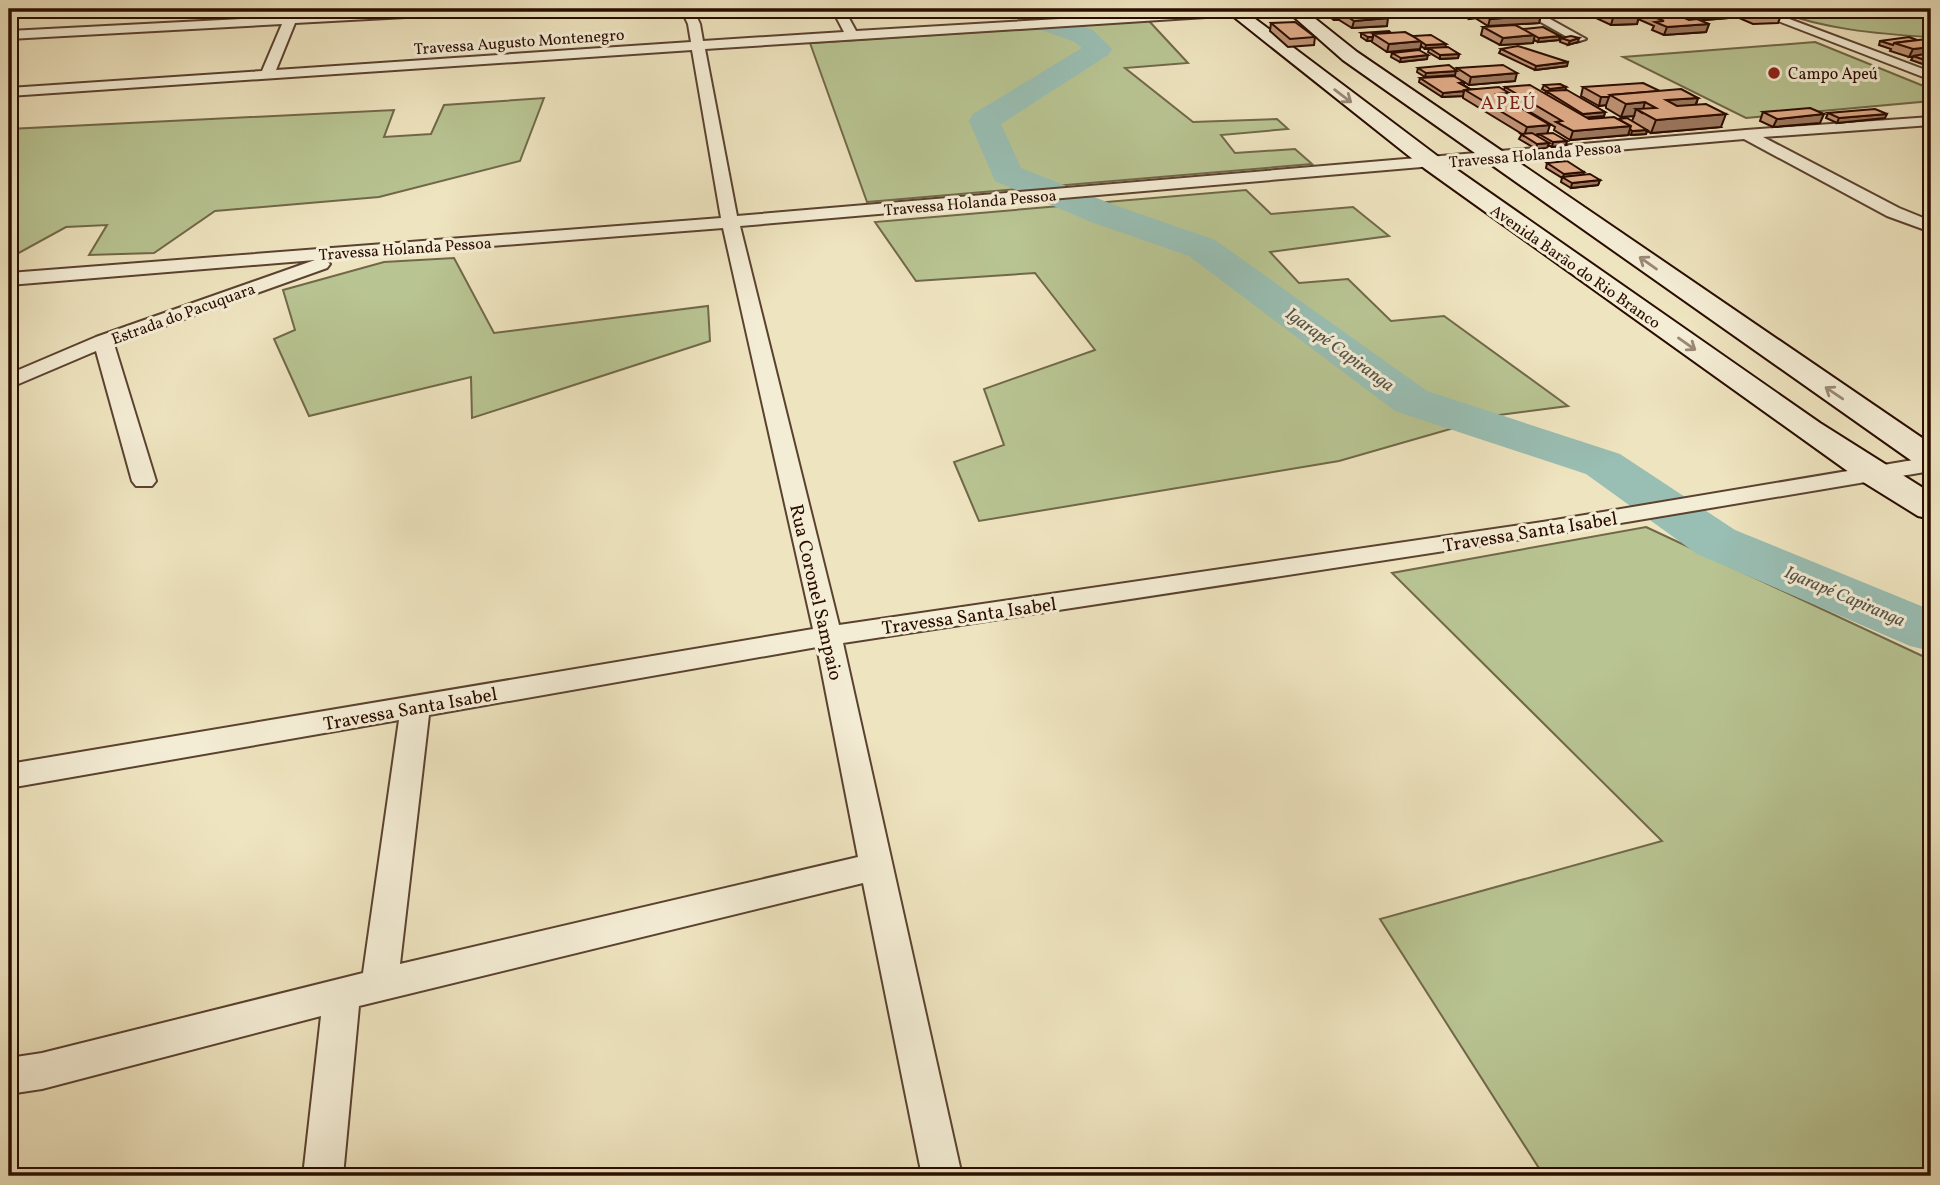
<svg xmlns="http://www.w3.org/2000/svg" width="1940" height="1185" font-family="Vollkorn,serif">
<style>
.green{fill:#b8c492;stroke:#716849;stroke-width:2}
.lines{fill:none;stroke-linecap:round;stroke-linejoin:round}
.river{fill:#99beb3;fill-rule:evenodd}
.street-casing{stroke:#5b4230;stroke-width:4}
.secondary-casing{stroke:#2a0c00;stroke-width:4}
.street{fill:#f4edd5;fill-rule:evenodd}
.secondary{fill:#f4edd5;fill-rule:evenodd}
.wall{fill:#c29678;stroke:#2a0c00;stroke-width:2}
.shaded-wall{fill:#9e7a61;stroke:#2a0c00;stroke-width:2}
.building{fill:#e2ae8b;stroke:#2a0c00;stroke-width:2}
.oneway{stroke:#998875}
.poi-dot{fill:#8f2418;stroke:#f4edd5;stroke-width:2.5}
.labels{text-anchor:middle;stroke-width:6;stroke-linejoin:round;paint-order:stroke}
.far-street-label{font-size:16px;fill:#2a0c00;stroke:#f4edd5}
.far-poi-label{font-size:16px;fill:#2a0c00;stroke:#f4edd5;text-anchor:start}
.far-water-label{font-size:18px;font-style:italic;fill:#565348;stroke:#f4edd5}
.far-quarter-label{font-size:19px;letter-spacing:2px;fill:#7a1f14;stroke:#f4edd5}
.street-label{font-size:19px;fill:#2a0c00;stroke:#f4edd5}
</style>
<rect width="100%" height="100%" fill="#eee4bf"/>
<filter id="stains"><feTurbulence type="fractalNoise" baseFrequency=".00286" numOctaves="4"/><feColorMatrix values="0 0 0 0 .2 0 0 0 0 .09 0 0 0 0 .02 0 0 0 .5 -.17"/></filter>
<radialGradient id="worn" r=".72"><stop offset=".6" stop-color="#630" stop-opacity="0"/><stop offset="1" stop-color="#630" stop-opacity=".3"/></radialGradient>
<g class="green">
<path d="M1771 9H1895L1928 18 1931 21V37C1876 34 1822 29 1771 9Z"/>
<path d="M1149 21 1188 63 1125 68 1193 122 1277 119 1288 129 1221 135 1235 153 1295 149 1312 164 867 202 810 43Z"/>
<path d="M1815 42 1931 89V101L1746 118 1623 57Z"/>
<path d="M544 98 520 161 379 197 215 211 154 253 89 255 107 225 66 227 17 254 9 253V129L394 110 384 137 431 134 444 105Z"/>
<path d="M1246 190 1271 214 1353 207 1389 236 1270 252 1299 283 1348 279 1391 321 1444 316 1568 406 1499 415 1339 461 979 521 954 462 1004 445 984 389 1095 350 1035 273 916 281 875 222Z"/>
<path d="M454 258 494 333 708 306 710 341 472 418 471 377 309 416 274 339 295 330 283 290 384 262Z"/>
<path d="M1646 527 1931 660V1176H1544L1380 919 1662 841 1392 573Z"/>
</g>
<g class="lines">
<path class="river" d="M1014 9H1038L1039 12 1093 30 1112 49 1108 55 1001 124 1021 168 1117 206 1215 240 1427 391 1620 454 1735 530 1931 610V651L1910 646 1697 554 1586 474 1395 411 1189 256 1091 222 995 181 969 121 973 114 1082 48 1075 42 1019 22Z"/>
<g class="street-casing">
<g id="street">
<path d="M437 9H504L498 12 295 23 276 70 691 42 688 24 681 9H693L700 24 703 41 844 32 832 9H844L856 31 1229 9H1290L1284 12 705 49 737 216 1746 130 1931 117V125L1763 137 1899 208 1931 221V232L1887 216 1744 139 740 226 839 625 1549 521 1931 457V471L1549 535 843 643 962 1176H922L863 883 359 1006 343 1176H303L321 1016 42 1089 9 1094V1058L42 1053 363 973 399 720 9 788V764L813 629 723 228 324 259 330 264 327 268 114 344 156 481 152 486H136L132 481 96 351 9 388V374L96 337 315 260 9 285V273L721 218 692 50 9 96V88L262 71 282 24 9 39V31ZM817 647 858 857 400 964 429 715Z"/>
<path d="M1518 9H1532L1586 39 1576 42Z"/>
<path d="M1747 9H1763L1931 72V80Z"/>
</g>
</g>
<g class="secondary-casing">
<g id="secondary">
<path d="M1224 9H1242L1440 158 1820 423 1931 493V519L1918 516 1860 480 1424 168Z"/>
<path d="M1285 9H1303L1357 52 1931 444V469L1919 466 1343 60Z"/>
</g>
</g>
<use href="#street" class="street"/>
<use href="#secondary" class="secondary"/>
</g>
<g class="wall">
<path d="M1321 9H1427L1429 14 1392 17 1389 15V16H1386L1387 26 1352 28 1339 20H1334L1321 11Z"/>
<path d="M1477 9H1505H1499L1541 15 1539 23 1488 26 1475 18 1469 19 1461 15 1462 11 1479 10Z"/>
<path d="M1586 9H1664L1689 20 1709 24 1706 32 1664 35 1652 30 1654 26 1638 19 1637 24 1611 25 1585 13Z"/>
<path d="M1677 9H1764L1781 15 1778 23 1753 24 1730 14 1728 18 1704 20Z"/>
<path d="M1271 23 1315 37 1314 45 1288 47 1270 31Z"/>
<path d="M1483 27 1523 29 1559 40 1538 42 1534 40 1533 43 1500 45 1481 35Z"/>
<path d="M1361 33H1391L1413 36 1445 47 1459 54 1458 58 1440 59 1428 52 1429 49H1425L1421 46 1420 49 1387 52 1372 42V41H1367L1361 37Z"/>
<path d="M1561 38 1578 42 1568 45 1560 42Z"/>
<path d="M1931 40V67L1911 60 1913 57H1909L1890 51 1891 49 1879 45 1880 41Z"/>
<path d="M1501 49 1567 66 1535 70 1499 53Z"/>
<path d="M1392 53 1427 59 1400 62 1391 57Z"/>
<path d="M1418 68 1456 70 1457 68 1515 81 1469 85 1464 82V85L1470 89 1504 90 1505 87 1545 94 1546 91 1542 89 1544 85 1566 87 1565 90 1605 112 1604 116 1587 118 1589 119H1618L1632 121 1634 116 1621 117 1606 108V105L1599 106 1581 96 1583 87 1660 91 1698 98 1696 105 1721 127 1651 133 1647 131 1646 134 1631 135 1628 134V135L1570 140 1554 130 1555 127 1508 99 1507 100 1548 133 1566 145 1552 147 1548 145 1547 148 1536 149 1519 139 1522 134 1463 98V96L1442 97 1419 82 1420 78 1455 76V75L1425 77 1417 72Z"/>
<path d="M1763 112 1820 123 1773 127 1760 121Z"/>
<path d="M1828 113 1885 118 1837 123 1826 118Z"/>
<path d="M1547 163 1600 180 1598 185 1571 188 1561 182 1562 178 1546 168Z"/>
</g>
<g class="shaded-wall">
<path d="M1390 9 1389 16 1373 17 1374 10Z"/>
<path d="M1430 11 1429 14 1392 17 1393 13Z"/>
<path d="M1731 11 1728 18 1704 20 1707 12Z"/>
<path d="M1336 12H1340L1339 20H1334Z"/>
<path d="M1470 15H1476L1475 18 1469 19Z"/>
<path d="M1541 15 1539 23 1488 26 1490 19Z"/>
<path d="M1639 16 1637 24 1611 25 1613 18Z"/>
<path d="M1388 18 1387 26 1352 28 1354 21Z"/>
<path d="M1709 24 1706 32 1664 35 1667 27Z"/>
<path d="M1535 35 1533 43 1500 45 1503 38Z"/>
<path d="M1560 36 1559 40 1538 42 1539 38Z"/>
<path d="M1368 37H1373L1372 41H1367Z"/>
<path d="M1579 38 1578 42 1568 45 1570 41Z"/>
<path d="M1422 41 1420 49 1387 52 1389 44Z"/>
<path d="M1446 44 1445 48 1425 49 1426 45Z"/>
<path d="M1931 47V54L1909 57 1913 49Z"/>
<path d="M1459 54 1458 58 1440 59V55Z"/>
<path d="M1428 55 1427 59 1400 62 1401 58Z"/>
<path d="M1568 62 1567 66 1535 70 1536 66Z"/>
<path d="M1456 71 1455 75 1425 77 1426 73Z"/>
<path d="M1517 73 1515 81 1469 85 1471 77Z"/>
<path d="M1566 87 1565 92 1548 93 1550 89Z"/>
<path d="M1464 91 1463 96 1442 97 1443 93Z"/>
<path d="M1509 93 1507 101 1497 94Z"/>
<path d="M1601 97H1609L1606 105 1599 106Z"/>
<path d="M1698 98 1693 111 1662 113 1666 100Z"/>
<path d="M1645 102 1642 113 1636 109 1634 116 1621 117 1626 104Z"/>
<path d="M1605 112 1604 116 1582 118 1583 114Z"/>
<path d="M1726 114 1721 127 1651 133 1656 120Z"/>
<path d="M1824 114 1820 123 1773 127 1777 119Z"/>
<path d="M1887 114 1885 118 1837 123 1839 118Z"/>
<path d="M1550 125 1547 134 1524 136 1527 127Z"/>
<path d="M1631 126 1628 135 1570 140 1573 131Z"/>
<path d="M1647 130 1646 134 1631 135 1632 131Z"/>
<path d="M1567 141 1566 145 1552 147 1553 142Z"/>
<path d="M1549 143 1547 148 1536 149 1537 144Z"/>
<path d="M1584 172 1583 177H1563L1564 174Z"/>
<path d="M1600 180 1598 185 1571 188 1572 183Z"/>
</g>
<g class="building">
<path d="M1330 9H1390L1374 10 1388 18 1354 21 1340 12H1336Z"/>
<path d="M1390 9H1427L1430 11 1393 13 1390 11Z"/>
<path d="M1495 9 1500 10 1476 12V15H1470L1462 11Z"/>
<path d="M1519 9H1528L1541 15 1490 19 1476 12Z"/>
<path d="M1594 9H1623L1639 16 1613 18Z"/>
<path d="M1635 9H1664L1689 20 1697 19 1709 24 1667 27 1655 22 1664 21Z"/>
<path d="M1698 9H1727L1731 11 1707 12Z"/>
<path d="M1737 9H1764L1781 15 1756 17Z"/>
<path d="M1295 22 1315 37 1290 39 1271 23Z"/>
<path d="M1515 25 1535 35 1503 38 1483 27Z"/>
<path d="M1543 27 1560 36 1539 38 1523 29Z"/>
<path d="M1389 31 1391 33 1373 34V37H1368L1361 33Z"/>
<path d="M1405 32 1422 41 1389 44 1373 34Z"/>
<path d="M1431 35 1446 44 1426 45 1413 36Z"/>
<path d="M1571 36 1579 38 1570 41 1561 38Z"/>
<path d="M1909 37 1917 40 1894 43 1893 45 1880 41Z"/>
<path d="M1927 39 1931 40V47L1913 49 1894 43Z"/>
<path d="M1518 46 1568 62 1536 66 1501 49Z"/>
<path d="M1448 47 1459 54 1440 55 1429 48Z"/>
<path d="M1419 50 1428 55 1401 58 1392 53Z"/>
<path d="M1931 53V62L1913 56Z"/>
<path d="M1449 65 1457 71 1426 73 1418 68Z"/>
<path d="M1503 65 1517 73 1471 77 1457 68Z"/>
<path d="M1454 76 1464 82 1459 83 1470 89 1465 90 1464 91 1443 93 1420 78Z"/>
<path d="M1643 83 1660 91 1610 95 1609 97H1601L1583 87Z"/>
<path d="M1560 84 1566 87 1550 89 1544 85Z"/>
<path d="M1530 85 1589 119 1614 117 1631 126 1573 131 1556 122 1562 121 1505 87Z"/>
<path d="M1499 87 1509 93 1497 94 1550 125 1527 127 1465 90Z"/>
<path d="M1681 89 1698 98 1666 100 1677 106 1706 104 1726 114 1656 120 1636 109 1656 108 1645 102 1626 104 1610 95Z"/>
<path d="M1567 90 1605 112 1583 114 1546 91Z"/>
<path d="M1810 108 1824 114 1777 119 1763 112Z"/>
<path d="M1875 109 1887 114 1839 118 1828 113Z"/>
<path d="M1627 118 1647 130 1632 131 1630 129 1631 126 1618 119Z"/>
<path d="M1532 133 1549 143 1537 144 1521 134Z"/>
<path d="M1553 133 1567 141 1553 142 1539 134Z"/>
<path d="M1567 161 1584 172 1564 174 1547 163Z"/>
<path d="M1590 174 1600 180 1572 183 1562 177Z"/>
</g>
<defs><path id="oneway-shaft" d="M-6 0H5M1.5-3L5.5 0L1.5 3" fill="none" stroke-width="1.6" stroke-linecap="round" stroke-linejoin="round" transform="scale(1.75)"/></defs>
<g class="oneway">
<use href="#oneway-shaft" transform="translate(1343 96) rotate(37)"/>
<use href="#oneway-shaft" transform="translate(1648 263) rotate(-145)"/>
<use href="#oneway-shaft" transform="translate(1687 344) rotate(35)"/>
<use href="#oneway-shaft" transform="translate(1834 393) rotate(-146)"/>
</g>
<circle class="poi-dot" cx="1774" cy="73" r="7"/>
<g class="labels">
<g class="far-street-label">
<text transform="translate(519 41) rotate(-4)" y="6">Travessa Augusto Montenegro</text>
<text transform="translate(1535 154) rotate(-5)" y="6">Travessa Holanda Pessoa</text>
<text transform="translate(970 202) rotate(-5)" y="6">Travessa Holanda Pessoa</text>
<text transform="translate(405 248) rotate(-4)" y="6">Travessa Holanda Pessoa</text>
<text transform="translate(1576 266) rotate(35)" y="6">Avenida Barão do Rio Branco</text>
<text transform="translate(183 313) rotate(-20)" y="6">Estrada do Pacuquara</text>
</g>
<g class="far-poi-label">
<text x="1788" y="79">Campo Apeú</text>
</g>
<g class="far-water-label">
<text transform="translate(1340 349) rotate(36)" y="6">Igarapé Capiranga</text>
<text transform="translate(1845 596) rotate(23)" y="6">Igarapé Capiranga</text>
</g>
<g class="far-quarter-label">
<text x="1509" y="109">APEÚ</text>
</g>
<g class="street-label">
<text transform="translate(1530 531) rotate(-9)" y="7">Travessa Santa Isabel</text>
<text transform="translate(817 592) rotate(77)" y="7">Rua Coronel Sampaio</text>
<text transform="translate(969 615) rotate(-8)" y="7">Travessa Santa Isabel</text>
<text transform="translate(410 708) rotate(-10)" y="7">Travessa Santa Isabel</text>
</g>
</g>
<rect width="1940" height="1185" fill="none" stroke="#eee4bf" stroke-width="35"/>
<rect x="10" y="10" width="1919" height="1164" fill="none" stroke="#2a0c00" stroke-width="3.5"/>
<rect x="18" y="18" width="1905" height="1150" fill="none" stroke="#2a0c00" stroke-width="2"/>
<rect width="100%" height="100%" filter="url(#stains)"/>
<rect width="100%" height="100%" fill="url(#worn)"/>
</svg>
